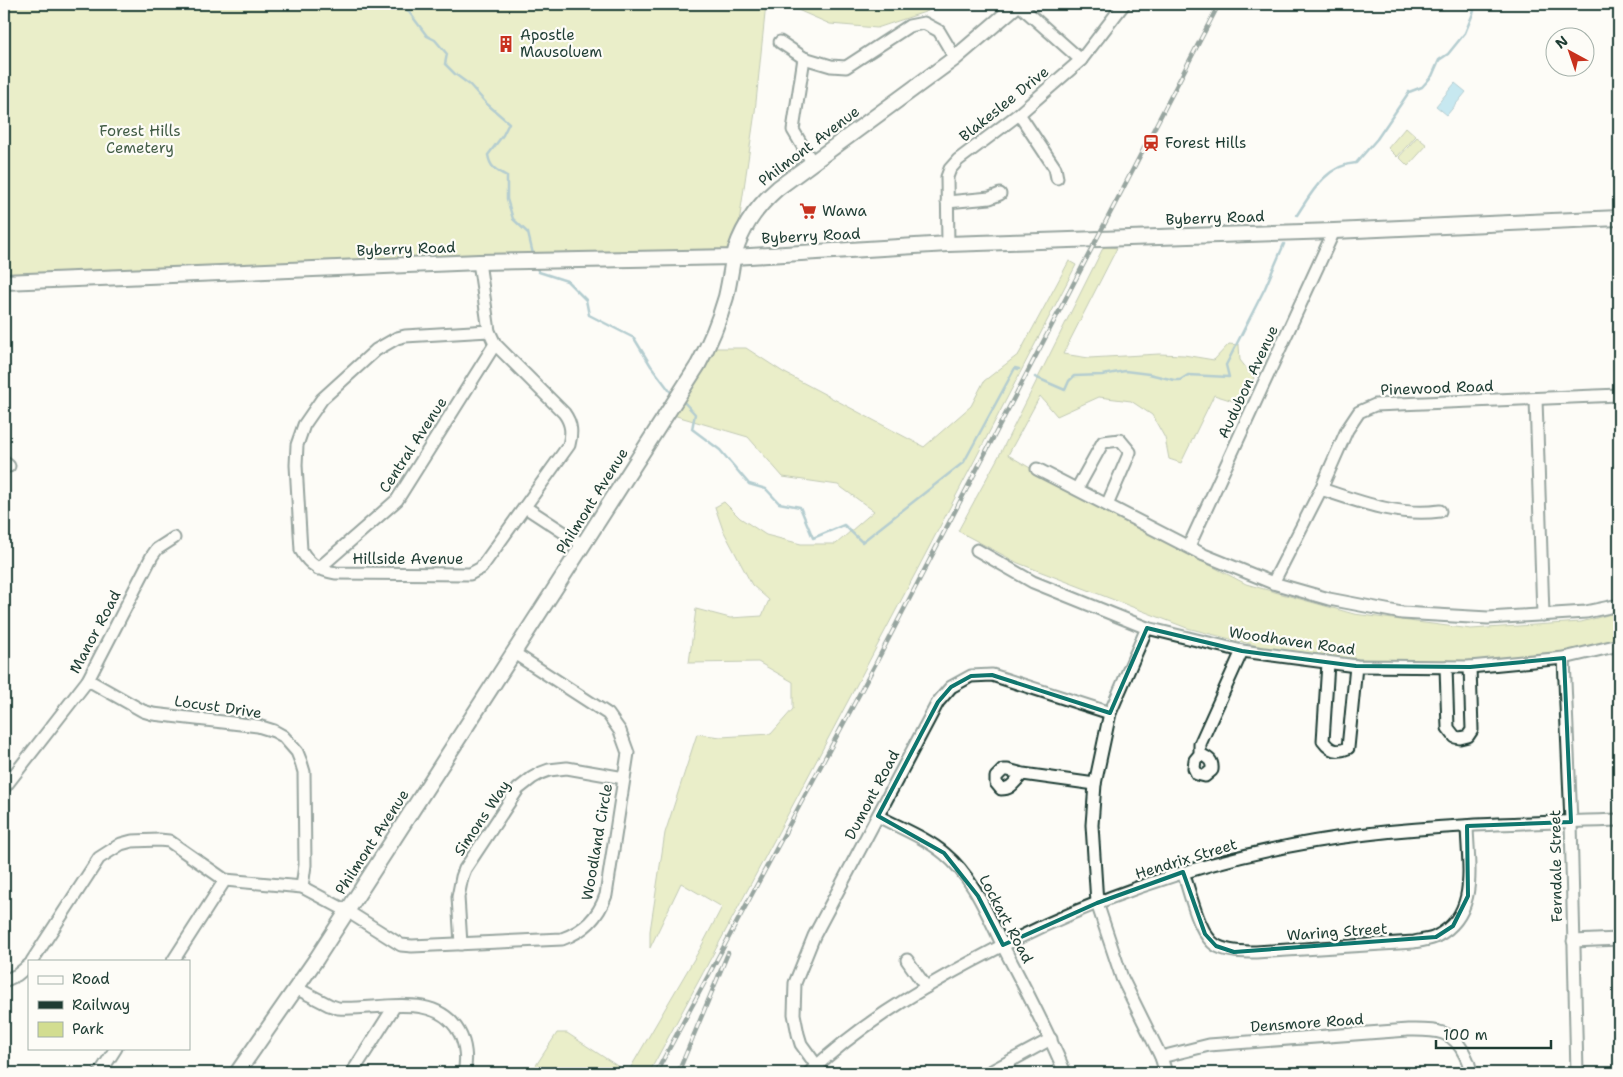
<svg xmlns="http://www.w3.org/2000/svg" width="1623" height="1077" font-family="'Shantell Sans',sans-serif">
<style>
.green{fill:#d2dd90;stroke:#788d62}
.water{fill:#86d0e7;stroke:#5d959f}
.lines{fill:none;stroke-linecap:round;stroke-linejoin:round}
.stream{stroke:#5d959f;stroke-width:2.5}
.minor-casing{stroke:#1f3d34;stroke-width:15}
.major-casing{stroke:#1f3d34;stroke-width:18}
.minor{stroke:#fdfcf7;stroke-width:11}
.major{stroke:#fdfcf7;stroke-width:14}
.rail-casing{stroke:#1f3d34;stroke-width:4.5}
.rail{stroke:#fdfcf7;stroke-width:2.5;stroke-dasharray:8;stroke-linecap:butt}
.marked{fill:none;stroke:#0f766e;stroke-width:4;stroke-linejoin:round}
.labels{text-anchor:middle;stroke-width:4.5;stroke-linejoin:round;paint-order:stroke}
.poi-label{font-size:15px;fill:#1f3d34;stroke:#fdfcf7;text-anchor:start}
.street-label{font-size:15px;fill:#1f3d34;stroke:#fdfcf7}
.park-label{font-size:15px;fill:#435d46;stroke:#fdfcf7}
</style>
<rect width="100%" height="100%" fill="#fdfcf7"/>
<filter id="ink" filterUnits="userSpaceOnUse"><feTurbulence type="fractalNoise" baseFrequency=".02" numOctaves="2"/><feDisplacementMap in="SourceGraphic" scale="10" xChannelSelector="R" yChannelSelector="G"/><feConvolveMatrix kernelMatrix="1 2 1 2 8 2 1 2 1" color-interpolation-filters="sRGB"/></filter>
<g filter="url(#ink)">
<g class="green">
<path d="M4 4H766L755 112 734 257 4 281Z"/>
<path d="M784 4H935L928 11 877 28 830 24Z"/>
<path d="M1406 127 1416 136 1397 157 1388 148Z"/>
<path d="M1417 137 1427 145 1408 166 1399 157Z"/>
<path d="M1104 246 1117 248 1063 354 1089 358 1159 354 1184 355 1214 360 1229 344 1239 345 1240 360 1254 378 1243 404 1214 395 1181 463 1169 459 1165 438 1152 415 1131 401 1099 397 1057 416 1040 396 1008 455 1080 497 1246 584 1354 614 1471 629 1581 622 1619 612V638L1594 647 1545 655 1462 662 1361 659 1266 648 1187 628 1018 563 958 531 1001 452Z"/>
<path d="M1069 261 1076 265C936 536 794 805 649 1073H630L631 1067 700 949 722 907 681 883 650 948V931L665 833 697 734 721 737 771 734 793 709V682L758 662 689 663 696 609 730 618 762 616 769 600 752 585 723 530 715 507 724 502 740 518 766 535 801 544H836L874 511 838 485 783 477 748 437 673 415 715 348H746L783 372 924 447 971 406 984 381 1019 354Z"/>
<path d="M557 1033H567L628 1073H531Z"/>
</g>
<path class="water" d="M1455 83 1466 92 1447 115 1436 106Z"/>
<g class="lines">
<g class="stream">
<path d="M403 4 427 36 435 40 447 54 445 64 455 74 470 85 487 104 509 123 503 135 488 155C490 167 495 170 507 176V199L513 219 528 233 533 254"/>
<path d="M1297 215C1312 192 1326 165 1356 163L1377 139 1409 92 1422 87 1432 76 1439 60 1448 54 1465 33 1474 11 1471 4"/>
<path d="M536 267 539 272 567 281 586 300 589 315 634 338 651 366 672 394"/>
<path d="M1035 377 1065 390 1069 381 1074 376 1102 375 1125 371 1149 374 1174 380H1180L1188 375 1229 377 1226 365 1265 288 1284 244"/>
<path d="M683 401 695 414 692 429 720 450 749 484 766 489 779 503 800 507 813 538 844 525 862 542 964 462 1015 368 1019 369"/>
</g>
<g class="minor-casing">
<g id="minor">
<path d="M1018 4 1081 60"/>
<path d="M780 42 804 58 831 66 846 67 909 26 924 23 939 31 955 58"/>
<path d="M804 58 793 130 812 162"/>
<path d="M1019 114 1055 168 1057 178"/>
<path d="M947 202 990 198 1000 194"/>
<path d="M948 244 947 177 950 169 958 160 1019 114 1081 60 1124 4"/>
<path d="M479 262 489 331 495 344 564 413C572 424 572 433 569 445L481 568 470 574 336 573C319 570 310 566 301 550L296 465 297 445 304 425 322 399 376 350 397 338 405 336 489 331"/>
<path d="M1536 399 1543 615"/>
<path d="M4 462 9 466"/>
<path d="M1037 469 1204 555 1273 583 1329 599 1402 613 1488 618 1586 612 1619 605"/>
<path d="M1077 489 1103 442 1120 440 1130 452 1107 505"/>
<path d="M1321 489C1360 502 1399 517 1440 511"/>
<path d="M525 507 583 545"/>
<path d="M1189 546 1334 231"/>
<path d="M977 550 1033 582 1147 628 1242 651 1356 666 1470 667 1564 658 1619 645"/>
<path d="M318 569 397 500 495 344"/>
<path d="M1273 583 1321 489 1347 430 1359 412 1375 405 1619 395"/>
<path d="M1147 628 1110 713 1095 784 1092 825 1097 903 1122 978 1161 1057 1166 1073"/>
<path d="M1564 658 1571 822 1577 1073"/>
<path d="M1328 663 1323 741C1330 751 1337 753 1348 748L1356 666"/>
<path d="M1446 667 1448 728 1455 737 1460 738 1468 736 1472 730 1470 667"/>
<path d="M88 680 143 711 153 714 258 726 274 731 283 736 297 752 301 762 304 772 305 865 302 887"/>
<path d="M1200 754 1195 760 1194 768 1197 774 1205 776 1212 770C1213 761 1209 758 1200 754V744L1242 651"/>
<path d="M1023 774 1008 770H1003L996 777V783L1001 789C1013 789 1014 781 1023 774L1095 784"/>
<path d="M4 788 88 680 152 556 157 549 174 538"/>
<path d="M878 816C900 828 925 837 945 854 974 878 988 916 1005 950 1026 990 1048 1031 1065 1073"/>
<path d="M1183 872C1190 892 1199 936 1217 946 1229 952 1243 952 1256 952L1414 942C1422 940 1431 940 1437 936 1479 914 1468 866 1467 826"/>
<path d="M1573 941 1619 939"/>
<path d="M461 944 458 897 462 877 465 869 518 789 532 778 541 773 549 770 567 768 624 778"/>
<path d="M907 960 926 987"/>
<path d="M32 961 99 858 121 844 132 841 159 840 169 841 225 880 302 887 347 911 401 945 412 946 562 939C584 931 598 918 606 895L628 753 620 731 608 714 514 653"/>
<path d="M173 961 225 880"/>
<path d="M4 981 17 975 29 965"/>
<path d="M296 988 329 1005 338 1008C378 1011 435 990 459 1032 466 1044 467 1060 464 1073"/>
<path d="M1161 1057 1209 1045 1408 1030C1433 1030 1452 1028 1465 1055 1468 1061 1470 1066 1471 1073"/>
<path d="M100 1073 116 1048"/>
<path d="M352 1073 394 1007"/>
<path d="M809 1073C856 1028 913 993 971 962 1093 896 1228 850 1367 834 1450 824 1535 823 1619 820"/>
<path d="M822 1073 801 1044 798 1034 794 1014 795 983 814 936 938 702 951 687 971 676 992 675 1110 713"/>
<path d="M988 1073 1051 1039"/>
</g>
</g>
<g class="major-casing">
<g id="major">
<path d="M4 282 479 262 734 257 948 244 1334 231 1619 218"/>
<path d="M237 1073 317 958 583 545 698 365C710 343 719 321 726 297 729 284 731 271 733 259 740 230 756 207 778 188L955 58 1018 4"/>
</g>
</g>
<use href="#minor" class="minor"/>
<use href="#major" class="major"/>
<g class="rail-casing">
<g id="rail">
<path d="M656 1073 876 663 1219 4"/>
<path d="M678 1073 728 953"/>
</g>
</g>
<use href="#rail" class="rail"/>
</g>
</g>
<path d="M0 0H1623V1077H0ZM1147 628 1242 651 1356 666 1470 667 1564 658 1571 822 1467 826 1468 896 1453 926 1436 937 1234 952 1216 946 1205 934 1183 872 1097 903 1003 945 978 896 944 853 878 816 938 702 951 687 971 676 992 675 1110 713Z" fill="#fdfcf7" fill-opacity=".55" fill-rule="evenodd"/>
<path class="marked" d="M1147 628 1242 651 1356 666 1470 667 1564 658 1571 822 1467 826 1468 896 1453 926 1436 937 1234 952 1216 946 1205 934 1183 872 1097 903 1003 945 978 896 944 853 878 816 938 702 951 687 971 676 992 675 1110 713Z"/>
<defs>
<g id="building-bare" transform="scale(1.35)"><path d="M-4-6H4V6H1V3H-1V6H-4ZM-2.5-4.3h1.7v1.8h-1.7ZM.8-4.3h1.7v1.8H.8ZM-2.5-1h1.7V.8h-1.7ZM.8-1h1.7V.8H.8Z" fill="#c8321e" stroke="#fdfcf7" stroke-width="2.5" paint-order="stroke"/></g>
<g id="station-bare" transform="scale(1.35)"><path d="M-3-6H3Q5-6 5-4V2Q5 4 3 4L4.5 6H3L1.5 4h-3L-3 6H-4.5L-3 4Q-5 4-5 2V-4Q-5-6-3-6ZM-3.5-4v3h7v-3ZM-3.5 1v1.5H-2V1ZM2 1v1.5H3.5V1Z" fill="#c8321e" stroke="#fdfcf7" stroke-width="2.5" paint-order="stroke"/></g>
<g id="supermarket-bare" transform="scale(1.35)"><path d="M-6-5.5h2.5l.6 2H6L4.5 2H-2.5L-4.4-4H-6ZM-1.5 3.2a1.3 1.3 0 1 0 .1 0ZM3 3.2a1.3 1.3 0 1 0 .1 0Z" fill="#c8321e" stroke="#fdfcf7" stroke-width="2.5" paint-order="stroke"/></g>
</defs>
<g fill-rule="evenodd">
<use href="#building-bare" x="506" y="44"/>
<use href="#station-bare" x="1151" y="143"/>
<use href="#supermarket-bare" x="808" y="211"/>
</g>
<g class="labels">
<g class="poi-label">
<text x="520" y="40">Apostle<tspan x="520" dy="17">Mausoluem</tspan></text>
<text x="1165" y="148">Forest Hills</text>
<text x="822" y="216">Wawa</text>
</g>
<g class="street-label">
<text transform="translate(1004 104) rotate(-39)" y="5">Blakeslee Drive</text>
<text transform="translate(809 146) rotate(-37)" y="5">Philmont Avenue</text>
<text transform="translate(1215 218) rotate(-2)" y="5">Byberry Road</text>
<text transform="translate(811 236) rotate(-3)" y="5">Byberry Road</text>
<text transform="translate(406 249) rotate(-2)" y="5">Byberry Road</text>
<text transform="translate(1248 382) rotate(-65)" y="5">Audubon Avenue</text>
<text transform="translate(1437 388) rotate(-2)" y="5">Pinewood Road</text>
<text transform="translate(413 445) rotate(-57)" y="5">Central Avenue</text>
<text transform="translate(592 501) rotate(-58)" y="5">Philmont Avenue</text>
<text x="408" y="564">Hillside Avenue</text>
<text transform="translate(95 632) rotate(-62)" y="5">Manor Road</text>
<text transform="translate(1292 641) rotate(8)" y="5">Woodhaven Road</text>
<text transform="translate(218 707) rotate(8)" y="5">Locust Drive</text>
<text transform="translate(872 795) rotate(-62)" y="5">Dumont Road</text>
<text transform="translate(482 818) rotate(-56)" y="5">Simons Way</text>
<text transform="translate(372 842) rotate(-57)" y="5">Philmont Avenue</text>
<text transform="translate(597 842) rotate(-80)" y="5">Woodland Circle</text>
<text transform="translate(1186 859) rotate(-17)" y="5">Hendrix Street</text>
<text transform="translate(1556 866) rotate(-91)" y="5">Ferndale Street</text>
<text transform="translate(1006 919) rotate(62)" y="5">Lockart Road</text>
<text transform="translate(1337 932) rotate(-4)" y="5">Waring Street</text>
<text transform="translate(1307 1023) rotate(-4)" y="5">Densmore Road</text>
</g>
<g class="park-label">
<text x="140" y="136">Forest Hills<tspan x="140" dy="17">Cemetery</tspan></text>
</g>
</g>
<rect width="1623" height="1077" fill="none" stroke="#fdfcf7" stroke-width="20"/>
<rect x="10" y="10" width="1603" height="1057" fill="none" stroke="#1f3d34" stroke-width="2" filter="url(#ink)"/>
<rect x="28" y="960" width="162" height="90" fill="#fdfcf7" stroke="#a4b0a9"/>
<rect x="38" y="976" width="25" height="8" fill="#fdfcf7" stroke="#a4b0a9"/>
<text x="72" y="984" font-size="15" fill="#1f3d34">Road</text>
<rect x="38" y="1001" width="25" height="8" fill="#1f3d34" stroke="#a4b0a9"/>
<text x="72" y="1010" font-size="15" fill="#1f3d34">Railway</text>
<rect x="38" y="1022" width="25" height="15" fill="#d2dd90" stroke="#a4b0a9"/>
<text x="72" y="1034" font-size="15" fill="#1f3d34">Park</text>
<g transform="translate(1570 52) rotate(320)"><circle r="24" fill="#fdfcf7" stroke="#a4b0a9"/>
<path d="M0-4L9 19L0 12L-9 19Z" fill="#c8321e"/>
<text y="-8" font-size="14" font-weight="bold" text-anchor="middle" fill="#1f3d34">N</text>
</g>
<path d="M1436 1040v8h115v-8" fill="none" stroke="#1f3d34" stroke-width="2.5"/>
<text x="1443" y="1040" font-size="15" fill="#1f3d34" stroke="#fdfcf7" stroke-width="4" paint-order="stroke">100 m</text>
</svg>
